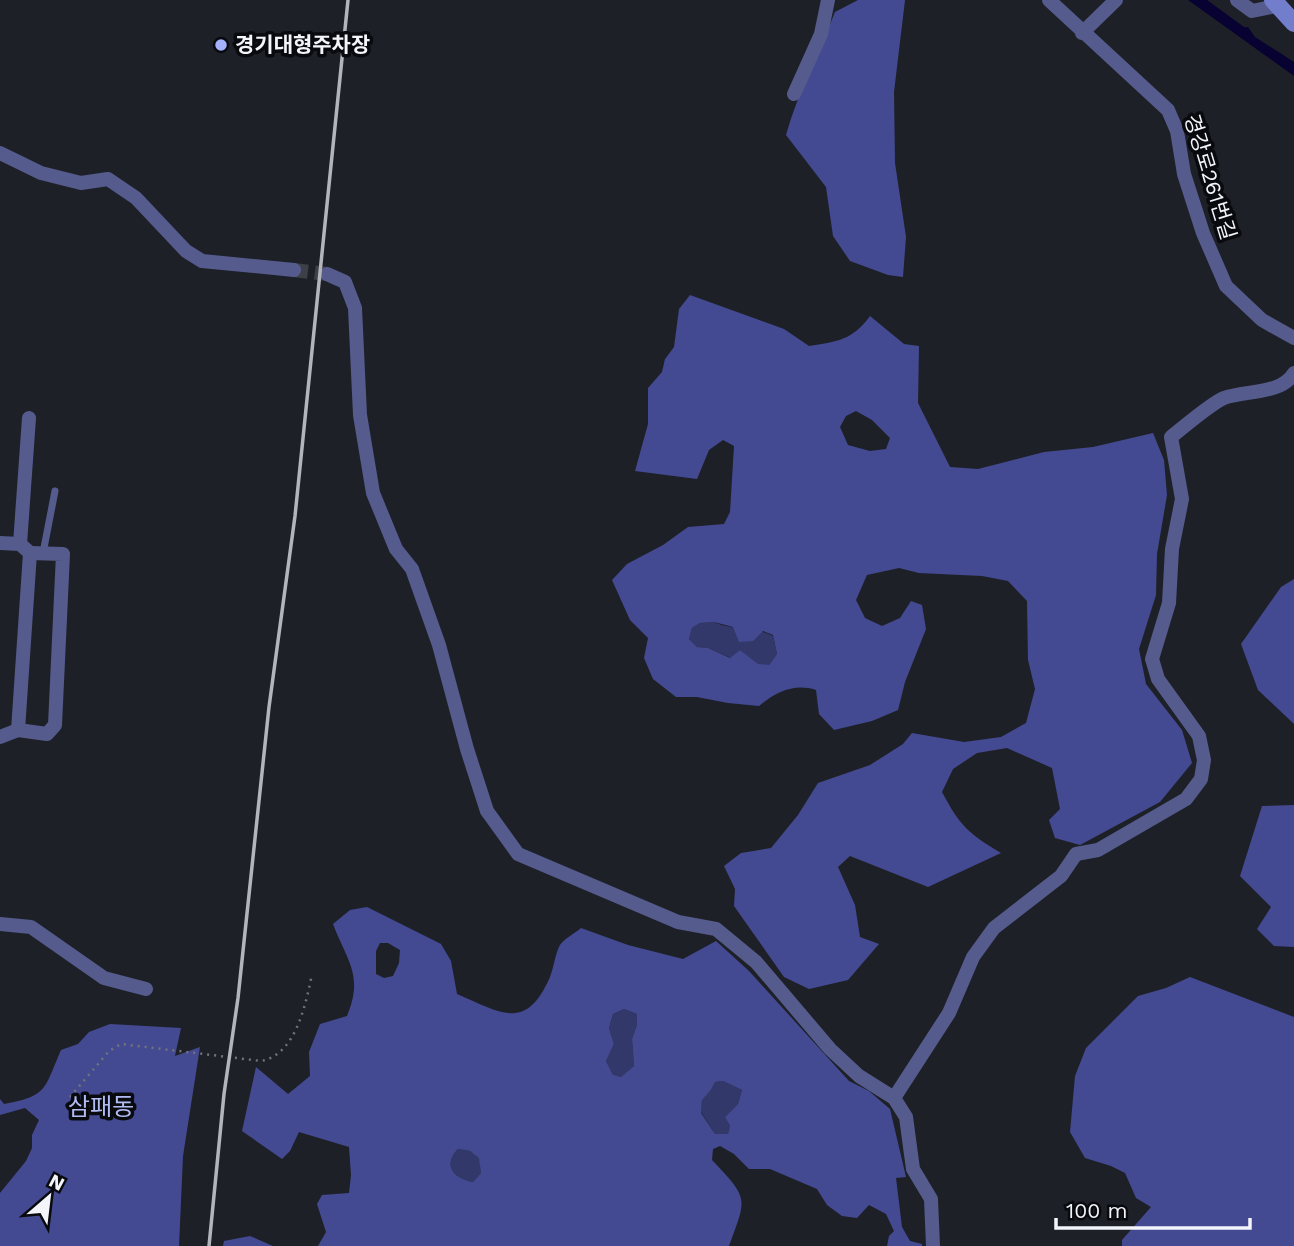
<svg xmlns="http://www.w3.org/2000/svg" width="1294" height="1246" font-family="'Work Sans','Noto Sans KR',sans-serif">
<style>
.green{fill:#33386a}
.forest{fill:#444a91;fill-rule:evenodd}
.water{fill:#080233}
.lines{fill:none;stroke-linecap:round;stroke-linejoin:round}
.street-tunnel{stroke:#3e4048;stroke-width:14;stroke-dasharray:14 7;stroke-linecap:butt}
.path{stroke:#72747c;stroke-width:2.5;stroke-dasharray:2 5;stroke-linecap:butt}
.lane{stroke:#555c8d;stroke-width:7}
.street{stroke:#555c8d;stroke-width:14}
.secondary{stroke:#727dcb;stroke-width:18}
.rail{stroke:#b3b5bb;stroke-width:3.5}
.poi-dot{fill:#a5b1fc;stroke:#090a0e;stroke-width:2.5}
.labels{text-anchor:middle;stroke-width:7;stroke-linejoin:round;paint-order:stroke}
.poi-label{font-size:21px;font-weight:bold;fill:#f3f5fb;stroke:#090a0e;text-anchor:start}
.street-label{font-size:21px;fill:#f3f5fb;stroke:#090a0e}
.quarter-label{font-size:24px;fill:#b2bcf4;stroke:#090a0e}
</style>
<rect width="100%" height="100%" fill="#1e2028"/>
<g class="green">
<path d="M714 622C733 631 754 626 773 636L777 654 769 665H758L740 650 731 658 708 648 697 647 689 639 692 628 700 623Z"/>
<path d="M624 1009 637 1014V1025L632 1039 634 1066 622 1077 613 1076 606 1061 614 1044 609 1028 613 1014Z"/>
<path d="M723 1081 742 1090 738 1104 725 1117 730 1126 728 1134H715L701 1112 702 1099 711 1090 715 1082Z"/>
<path d="M458 1149 470 1151 480 1158 481 1173 473 1182C454 1179 442 1166 458 1149Z"/>
</g>
<g class="forest">
<path d="M858 0H905L894 92 895 163 906 237 903 277 888 275 850 261 833 236 826 187 786 135C798 92 819 54 835 12Z"/>
<path d="M690 295 784 329 809 346C836 342 853 340 870 316L904 344 919 346 918 403 950 467 978 469 1044 452 1093 447 1153 433 1164 460 1167 495 1157 554 1156 595 1139 649 1146 684 1182 730 1192 763 1160 802 1080 845 1055 838 1049 820 1060 809 1052 768 1007 748 977 753 953 769 942 792C960 826 969 834 1001 853L928 887 850 856 838 867 855 905 860 937 879 944 848 980 809 989 784 977 734 906 735 889 724 866 741 853 771 848 798 815 818 783 870 765 903 744 912 733 964 742 1001 737 1026 723 1035 689 1028 660 1027 601 1008 581 982 576 919 573 899 568 867 575 856 600 865 618 882 626 900 618 911 601 922 605 926 629 905 682 898 710 872 721 834 730 819 714 816 690C794 683 776 692 759 706L728 703 697 697H676L653 679 644 658 648 638 630 620 612 580 627 564 663 545 688 527 724 524 730 512 734 446 723 440 709 450 697 479 635 471 648 424V388L662 372 665 359 674 347 679 309ZM856 411 872 420 890 438 886 449 870 451 848 445 840 427 846 416ZM714 622 733 627 739 642 753 641 763 631 773 635 777 654 769 665 758 664 740 650 730 658 708 648 697 647 689 639 692 628 700 623Z"/>
<path d="M1294 579V724L1258 690 1241 644 1281 587Z"/>
<path d="M1294 805V947L1274 946 1257 929 1271 907 1240 876 1262 806Z"/>
<path d="M367 907 441 944 451 961 457 994C501 1013 526 1032 550 977 554 967 555 954 560 945 564 939 575 933 581 928L628 945 683 959 716 941 749 971 849 1081 869 1091 890 1109 906 1177 896 1178 902 1227 910 1241 922 1244V1246H887L889 1236 894 1231 886 1214 869 1205 857 1218 842 1216 827 1205 817 1189 770 1169H749L734 1154 720 1146 713 1149 712 1160C749 1199 747 1197 729 1246H318L326 1232 317 1204 322 1195 349 1193 351 1175 349 1147 299 1132 290 1151 282 1159 242 1131 256 1067 288 1094 310 1076 309 1052 320 1024 347 1016C364 975 347 961 333 924L350 910ZM380 943H388L400 950 399 963 393 976 384 978 376 974V951ZM624 1009 637 1014V1025L632 1039 634 1066 621 1077 613 1075 606 1061 614 1044 609 1028 613 1014ZM723 1081 742 1090 738 1104 725 1117 730 1126 728 1134H715L701 1113 702 1100 711 1090 715 1082ZM458 1149 470 1151 479 1158 481 1173 473 1182C454 1179 442 1166 458 1149Z"/>
<path d="M1190 977 1294 1017V1246H1122V1240L1151 1207 1136 1198 1125 1173 1111 1166 1085 1158 1070 1132 1075 1076 1086 1048 1138 996 1166 988Z"/>
<path d="M110 1024 181 1028 175 1056 200 1047 183 1156 179 1246H0V1193L26 1161 32 1148V1135L39 1120 25 1108 0 1115V1099L4 1104C48 1096 44 1089 61 1050L78 1044 89 1032Z"/>
<path d="M250 1236 273 1246H223L224 1241Z"/>
</g>
<path class="water" d="M1188 0H1207L1244 27H1248L1255 37 1294 62V76Z"/>
<g class="lines">
<path class="street-tunnel" d="M294 270 327 274"/>
<path class="path" d="M70 1097 109 1051 121 1044 261 1061C296 1055 306 1003 312 974"/>
<path class="lane" d="M43 553 55 491"/>
<g class="street">
<path d="M1049 0 1168 110 1177 131 1184 174 1203 233 1226 286 1262 320 1294 338"/>
<path d="M1237 0 1252 11 1276 6"/>
<path d="M1082 33 1116 0"/>
<path d="M794 94 821 34 828 0"/>
<path d="M0 153 41 173 81 183 108 179 136 198 186 251 202 261 294 270"/>
<path d="M327 274 345 282 355 308 360 415 373 493 396 549 412 569 439 645 467 749 487 811 518 854 678 922 716 929 756 962 830 1049 859 1076 894 1098 906 1117 913 1169 931 1199 933 1246"/>
<path d="M0 543 20 544"/>
<path d="M18 730 47 734 55 725 63 554 30 553"/>
<path d="M0 737 18 730 30 553 20 544 29 418"/>
<path d="M0 924 31 927 104 978 146 989"/>
<path d="M894 1098 949 1013 973 957 994 928 1061 876 1076 854 1098 850 1186 799 1201 779 1204 760 1199 736 1158 679 1152 659 1169 603 1172 549 1182 499 1171 437C1184 427 1210 404 1224 398 1245 390 1281 395 1294 373"/>
</g>
<path class="secondary" d="M1273 0 1294 23"/>
<path class="rail" d="M209 1246 224 1094 238 998 269 707 295 516 348 0"/>
</g>
<circle class="poi-dot" cx="221" cy="45" r="7"/>
<g class="labels">
<g class="poi-label">
<text x="235" y="52">경기대형주차장</text>
</g>
<g class="street-label">
<text transform="translate(1210 177) rotate(73)" y="7">경강로261번길</text>
</g>
<g class="quarter-label">
<text x="101" y="1115">삼패동</text>
</g>
</g>
<g transform="translate(49 1197) rotate(28)" stroke="#090a0e" stroke-width="5" paint-order="stroke">
<path d="M0-5L12 26L0 18L-12 26Z" fill="#f3f5fb"/>
<text y="-10" font-size="19" font-weight="bold" text-anchor="middle" fill="#f3f5fb">N</text>
</g>
<path d="M1056 1218v10h194v-10" fill="none" stroke="#f3f5fb" stroke-width="3.5"/>
<text x="1066" y="1218" font-size="21" fill="#f3f5fb" stroke="#090a0e" stroke-width="5" paint-order="stroke">100 m</text>
</svg>
